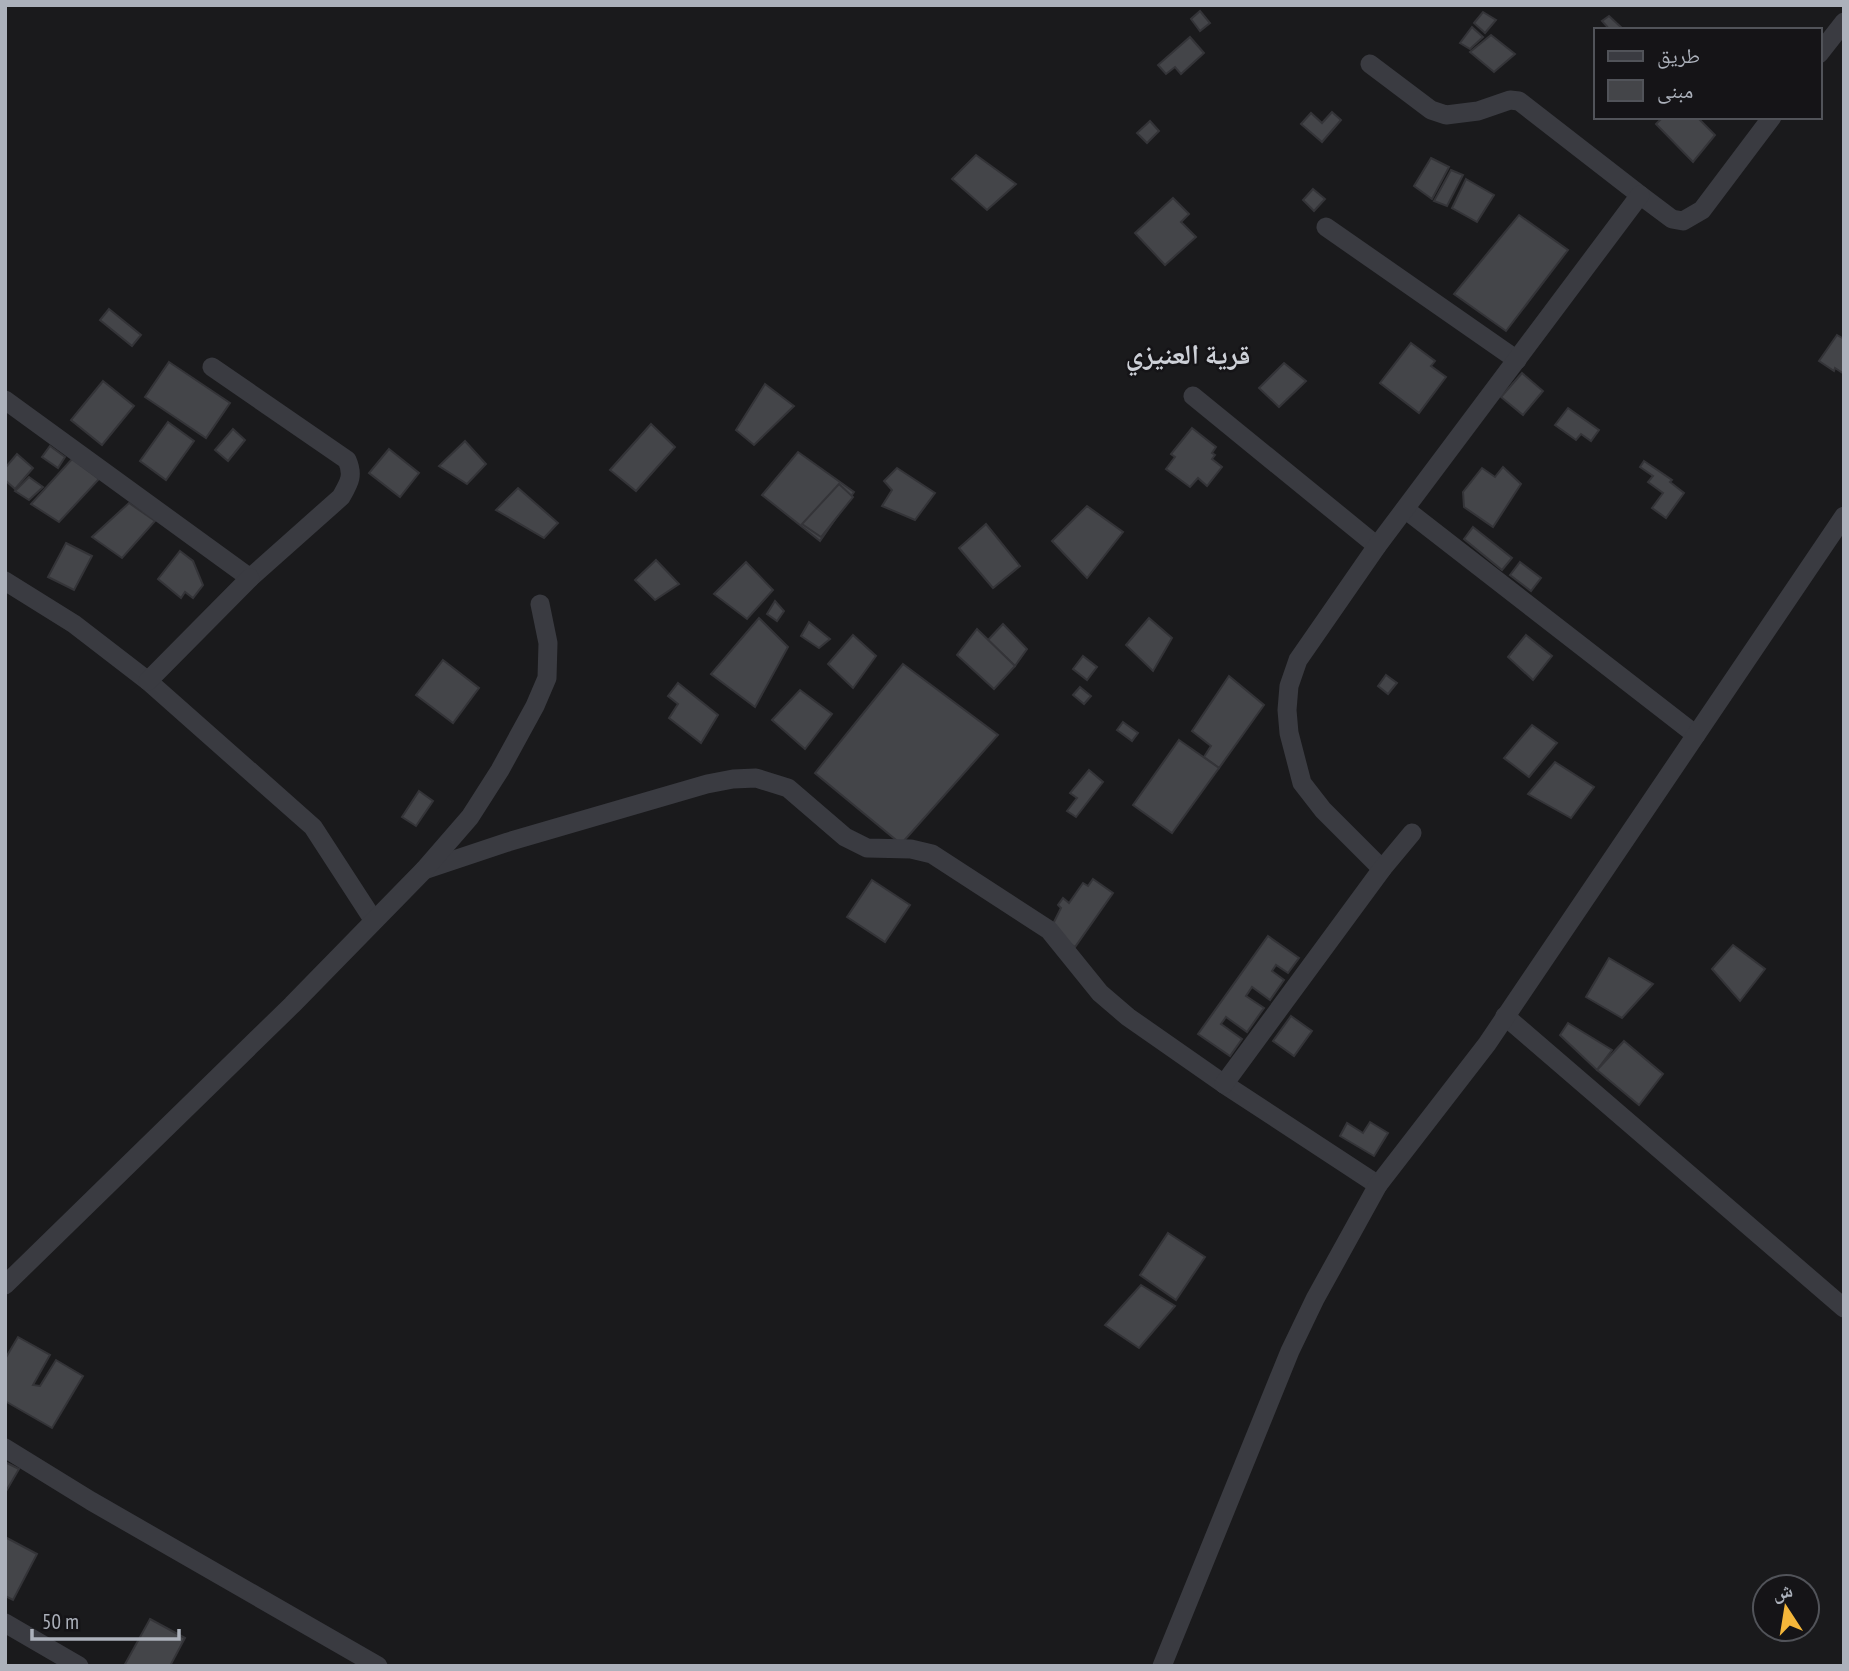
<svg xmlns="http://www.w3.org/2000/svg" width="1849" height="1671" font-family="'PT Sans Narrow','Noto Naskh Arabic',sans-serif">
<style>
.building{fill:#444549;stroke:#343438;stroke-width:2}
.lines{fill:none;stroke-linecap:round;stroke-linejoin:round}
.minor{stroke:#3a3b41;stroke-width:19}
.labels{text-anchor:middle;stroke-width:5;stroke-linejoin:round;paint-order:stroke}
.district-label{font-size:28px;font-weight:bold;fill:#cdd0d7;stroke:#151417}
</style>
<rect width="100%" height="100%" fill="#1a1a1c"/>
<g class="building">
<path d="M1200 11 1210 23 1200 31 1191 19Z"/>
<path d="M1483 12 1496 20 1485 33 1474 23Z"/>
<path d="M1609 16 1624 30H1610L1602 21Z"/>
<path d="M1472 27 1483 37 1470 49 1460 43Z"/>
<path d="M1491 35 1515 54 1494 72 1470 52Z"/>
<path d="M1190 37 1204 53 1181 74 1175 67 1166 74 1158 65Z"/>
<path d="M1332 112 1341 120 1322 142 1301 124 1311 113 1322 123Z"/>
<path d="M1663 117H1697L1715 135 1693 162 1656 124Z"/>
<path d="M1150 121 1159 131 1147 143 1137 133Z"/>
<path d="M976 155 1016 184 987 210 952 179Z"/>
<path d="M1431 158 1449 167 1432 199 1414 186Z"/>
<path d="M1451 170 1463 175 1447 206 1434 201Z"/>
<path d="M1466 179 1494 195 1477 222 1452 208Z"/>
<path d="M1313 189 1325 199 1314 211 1303 200Z"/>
<path d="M1173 198 1189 214 1181 222 1196 237 1165 265 1135 233Z"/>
<path d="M1519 215 1568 250 1506 331 1454 294Z"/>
<path d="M109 309 141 335 132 346 100 320Z"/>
<path d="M1837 335 1844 339V374L1835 368 1834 371 1819 361Z"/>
<path d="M1411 343 1435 361 1431 366 1446 377 1419 413 1380 383Z"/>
<path d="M169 362 230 403 206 438 145 397Z"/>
<path d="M1284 363 1306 381 1279 407 1259 388Z"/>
<path d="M1522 373 1543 391 1523 415 1501 397Z"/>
<path d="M103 381 134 406 102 445 71 420Z"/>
<path d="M765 384 794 406 754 445 736 430Z"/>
<path d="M1568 408 1599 430 1591 441 1581 434 1576 440 1555 425Z"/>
<path d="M168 422 194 441 166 480 140 461Z"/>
<path d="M651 424 675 447 636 491 610 470Z"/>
<path d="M1192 428 1216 447 1212 453 1215 455 1212 459 1222 467 1207 486 1198 478 1190 487 1166 469 1175 457 1171 454Z"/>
<path d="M233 429 245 440 228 461 215 450Z"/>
<path d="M465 441 486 464 467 484 439 466Z"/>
<path d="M50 446 65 457 58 468 42 457Z"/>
<path d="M389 449 419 473 400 497 369 473Z"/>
<path d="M798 452 854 492 820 541 762 495Z"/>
<path d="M17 454 33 468 15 489 5 480V468Z"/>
<path d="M72 459 99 479 59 522 31 504Z"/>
<path d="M1644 461 1672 480 1670 482 1684 493 1666 518 1652 508 1663 493 1648 482 1653 476 1640 467Z"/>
<path d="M1503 467 1521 484 1493 527 1464 507 1463 492 1482 468 1495 477Z"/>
<path d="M897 468 935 493 915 520 882 506 892 490 884 481Z"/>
<path d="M29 477 43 487 29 500 15 491Z"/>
<path d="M839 484 853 497 821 537 802 524Z"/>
<path d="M518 488 558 523 544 538 496 510Z"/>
<path d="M129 503 155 521 122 558 92 537Z"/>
<path d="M1087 506 1123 532 1087 578 1052 541Z"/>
<path d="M986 524 1020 566 993 588 959 548Z"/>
<path d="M1473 527 1512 558 1502 570 1464 539Z"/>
<path d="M66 543 92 556 74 590 48 577Z"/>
<path d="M180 551 193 561 203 585 193 598 185 592 181 598 158 579Z"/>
<path d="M656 560 679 584 655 600 635 580Z"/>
<path d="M746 562 773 590 747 619 714 594Z"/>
<path d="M1520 562 1541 578 1531 591 1510 575Z"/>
<path d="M775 601 784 611 777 621 767 614Z"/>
<path d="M759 618 788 647 755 707 711 674Z"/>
<path d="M1149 618 1172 638 1153 671 1126 645Z"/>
<path d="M809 622 830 639 819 648 801 636Z"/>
<path d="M1003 624 1027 649 1015 666 988 640Z"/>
<path d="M977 629 1015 666 994 689 957 655Z"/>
<path d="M853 635 876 656 853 688 828 664Z"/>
<path d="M1526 635 1552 656 1533 680 1508 657Z"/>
<path d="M1083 656 1097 667 1087 680 1073 669Z"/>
<path d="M443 660 479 688 453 723 416 695Z"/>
<path d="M903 664 998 735 901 844 815 773Z"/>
<path d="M1386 675 1397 683 1388 694 1378 686Z"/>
<path d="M1229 676 1264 705 1219 768 1204 757 1211 746 1192 731Z"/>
<path d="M678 683 718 715 701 743 669 718 678 704 668 696Z"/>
<path d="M1080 687 1091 696 1084 704 1073 695Z"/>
<path d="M800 690 832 714 805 749 772 720Z"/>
<path d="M1123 722 1138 733 1132 741 1117 730Z"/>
<path d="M1532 725 1557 743 1529 777 1504 758Z"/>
<path d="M1179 740 1219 768 1172 833 1133 805Z"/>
<path d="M1555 762 1594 787 1571 818 1528 794Z"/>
<path d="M1089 770 1103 782 1076 817 1067 811 1077 798 1070 793Z"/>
<path d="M419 791 433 801 416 826 402 817Z"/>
<path d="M1093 879 1113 893 1075 947 1050 930 1061 908 1058 905 1063 898 1069 903 1083 883 1088 886Z"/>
<path d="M872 880 910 905 885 942 847 917Z"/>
<path d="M1268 936 1299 958 1288 973 1276 965 1272 971 1284 980 1270 1000 1252 987 1246 996 1264 1008 1247 1032 1226 1017 1221 1024 1242 1039 1230 1056 1198 1034Z"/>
<path d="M1733 945 1765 969 1740 1001 1712 969Z"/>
<path d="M1609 958 1653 984 1622 1018 1586 997Z"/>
<path d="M1291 1016 1312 1031 1294 1056 1273 1041Z"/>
<path d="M1568 1023 1612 1050 1597 1070 1560 1035Z"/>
<path d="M1624 1041 1663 1074 1639 1105 1597 1070Z"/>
<path d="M1370 1122 1388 1133 1374 1156 1340 1136 1347 1123 1363 1133Z"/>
<path d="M1168 1233 1205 1257 1176 1300 1140 1275Z"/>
<path d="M1141 1285 1175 1306 1139 1348 1105 1325Z"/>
<path d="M18 1337 50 1355 33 1385 40 1386 56 1360 83 1376 52 1428 5 1401V1359Z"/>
<path d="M5 1462 19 1469 5 1493Z"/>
<path d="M5 1537 37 1554 13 1600 5 1596Z"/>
<path d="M150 1619 185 1638 170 1666H124Z"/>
</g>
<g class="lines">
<g class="minor">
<path d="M1819 54 1844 22"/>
<path d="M1370 64 1431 110 1446 115 1478 111 1510 100 1519 101 1640 195 1672 219 1683 221 1702 210 1772 117"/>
<path d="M1326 227 1517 360"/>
<path d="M1193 396 1377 546"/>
<path d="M5 400 250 578 341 497C349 483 354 476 347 460L212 367"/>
<path d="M1405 509 1696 735"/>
<path d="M5 581 74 624 148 681 313 827 374 921"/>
<path d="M148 681 250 578"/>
<path d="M1382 869 1323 810 1302 783 1289 733 1287 710 1289 686 1298 660 1377 546 1640 195"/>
<path d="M424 870 508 842 707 784 733 779 756 778 788 788 845 837 867 848 911 849 932 854 1049 930 1100 993 1128 1017 1224 1084 1378 1185"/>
<path d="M1505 1016 1844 1308"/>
<path d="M1224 1084 1382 869 1412 833"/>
<path d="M5 1285 292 1005 424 870 470 817 500 770 535 706 547 678 548 643 540 604"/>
<path d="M5 1448 91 1501 378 1666"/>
<path d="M5 1623 79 1666"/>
<path d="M1162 1666 1290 1351 1315 1299 1378 1185 1487 1044 1844 516"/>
</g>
</g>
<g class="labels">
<g class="district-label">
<text x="1188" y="364">قرية العنيزي</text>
</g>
</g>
<rect width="1849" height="1671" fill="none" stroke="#acb1bb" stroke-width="14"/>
<rect x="1594" y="28" width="228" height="91" fill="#151417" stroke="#515359" stroke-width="2"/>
<rect x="1608" y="51" width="35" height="10" fill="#3a3b41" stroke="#515359" stroke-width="2"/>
<text x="1657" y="63" font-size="21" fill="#acb1bb">طريق</text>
<rect x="1608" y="80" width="35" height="21" fill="#444549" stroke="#515359" stroke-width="2"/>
<text x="1657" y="98" font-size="21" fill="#acb1bb">مبنى</text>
<g transform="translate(1786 1608) rotate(348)"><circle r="33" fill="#151417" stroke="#515359" stroke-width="2"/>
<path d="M0-5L12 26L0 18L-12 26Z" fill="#f4b63a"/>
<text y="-10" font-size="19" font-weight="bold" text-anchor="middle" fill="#acb1bb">ش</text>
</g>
<path d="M32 1629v10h147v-10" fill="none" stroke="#acb1bb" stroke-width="3.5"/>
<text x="42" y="1629" font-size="21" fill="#acb1bb" stroke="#151417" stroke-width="5" paint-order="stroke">50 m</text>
</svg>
